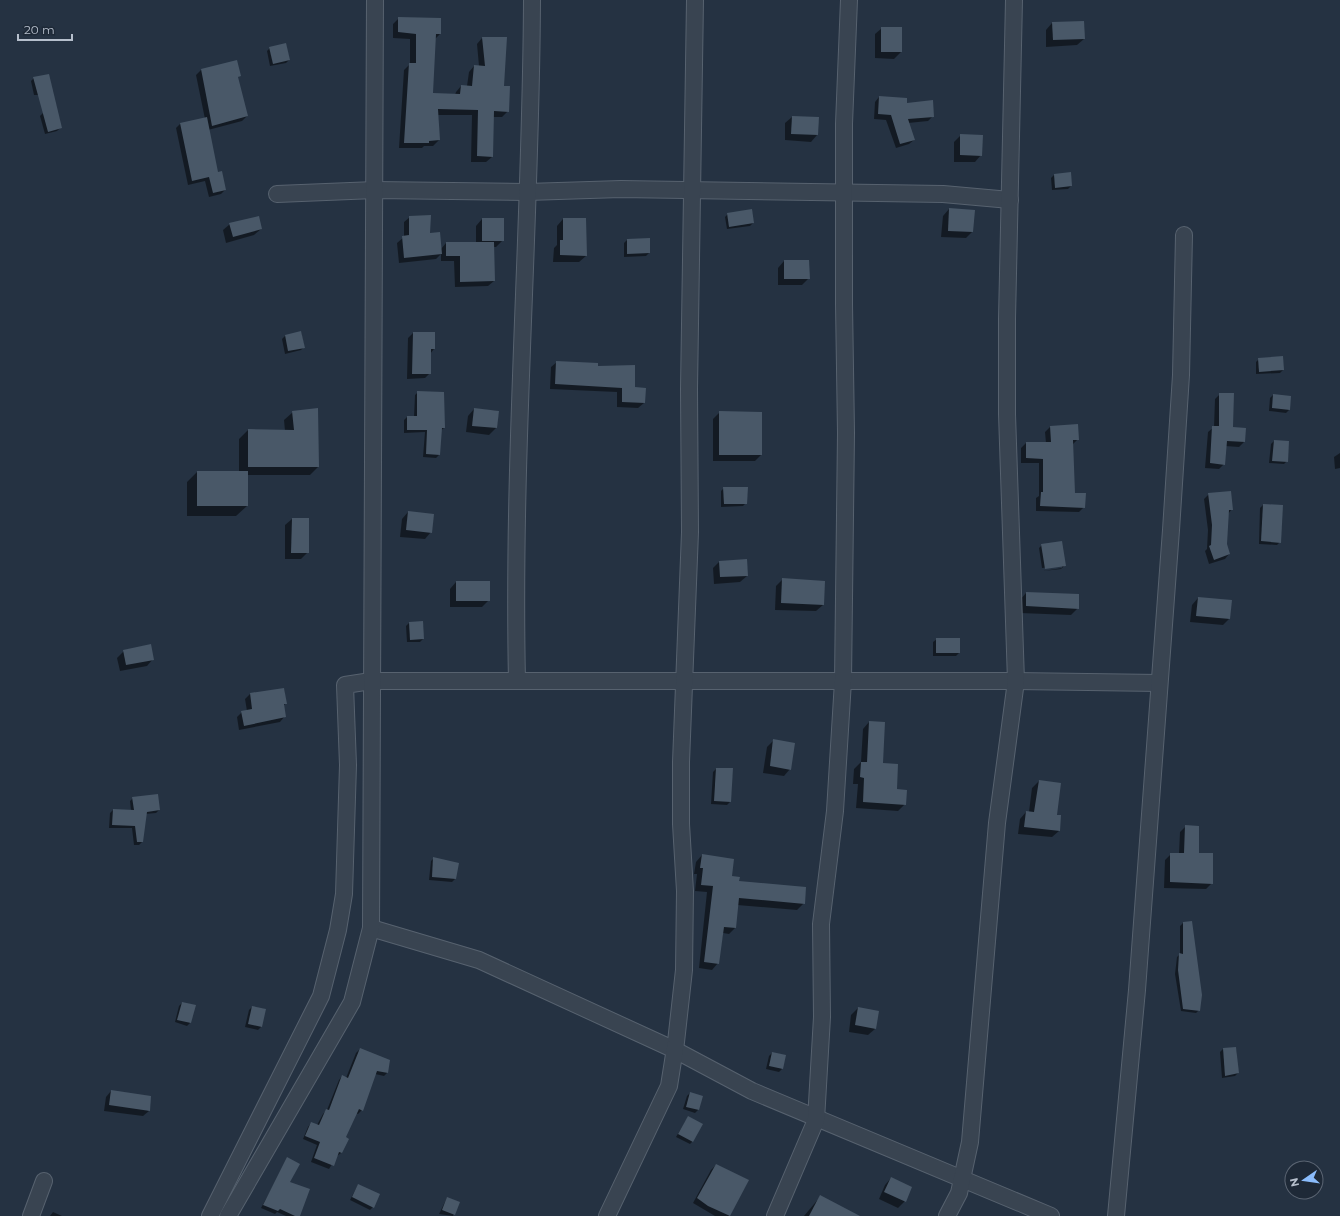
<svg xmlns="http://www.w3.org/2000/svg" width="1340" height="1216" font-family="Montserrat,sans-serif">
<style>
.shadow{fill:#0007}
.building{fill:#495868}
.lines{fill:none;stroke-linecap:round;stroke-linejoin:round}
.street-casing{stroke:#57626f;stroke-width:18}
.street{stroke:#394451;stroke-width:16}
</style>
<rect width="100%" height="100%" fill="#253242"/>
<g class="shadow">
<path d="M399 18 440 34 435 39 432 94 455 95 456 92 461 86H467L469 72 474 66H479L477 44 482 38 503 87 508 111 502 117H493L492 157 486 162H471L472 115H438L439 140 433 146H424L422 148H399L404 70 410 64V39L393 38V24Z"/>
<path d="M1052 23 1084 39 1077 45 1046 47V30Z"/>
<path d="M882 28H901V52L894 59 875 58V34Z"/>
<path d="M270 48 289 60 286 63 270 66 267 51Z"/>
<path d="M201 70 240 75 237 78 247 116 242 121 208 130 217 173 225 190 221 194 209 197 205 181 188 185 176 128 180 124 205 119 196 75Z"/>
<path d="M34 78 48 95H34L31 81Z"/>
<path d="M879 97 906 104 933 116 928 121 908 123 914 140 909 144 896 148 886 120 874 119 875 102Z"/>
<path d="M43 113 60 128 57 131 45 134 40 116Z"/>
<path d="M792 117 818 118 817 135 811 142 785 140V123Z"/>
<path d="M961 135 981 155 975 162H954V142Z"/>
<path d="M1054 175 1071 186 1068 189 1052 190 1051 178Z"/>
<path d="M949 209 972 232 966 238 941 237 943 216Z"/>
<path d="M728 214 753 223 750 226 727 229 725 217Z"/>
<path d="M410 217 429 234 441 249 446 243H476V226L482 219 503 240 496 247H493L494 281 488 286 455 287 454 261H441V254L436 259 399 263 397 243 404 237V222Z"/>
<path d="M563 219 586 256 579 262H553L554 248 557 245V226Z"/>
<path d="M230 224 261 229 254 235 226 243 223 230Z"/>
<path d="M649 239V253L646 256 624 257V243L627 240Z"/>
<path d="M784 261 809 278 802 285H778V268Z"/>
<path d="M301 332 304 347 301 350 285 354 282 339 285 336Z"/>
<path d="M413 333 434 349 430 354V373L425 378 407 379 408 338Z"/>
<path d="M1259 359 1283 370 1280 373 1256 374V362Z"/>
<path d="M557 362 597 367 634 388 645 389 644 403 638 408 617 407V392L550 389 551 367Z"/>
<path d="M418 392 444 428 440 431 439 455 436 458 423 457 425 432 404 433V420L407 417H414L415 395Z"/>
<path d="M1220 394 1232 428 1245 429 1244 442 1239 447 1225 446 1224 464 1219 469 1205 468 1208 432 1214 427 1215 399Z"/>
<path d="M1273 395 1289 410 1286 413 1269 411 1270 398Z"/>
<path d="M474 409 498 411 496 428 489 435 466 432 468 416Z"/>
<path d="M293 412 318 467 310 475H247V506L236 516H187V482L197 472H239V439L248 430 285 431 284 420Z"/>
<path d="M720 412 761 455 755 461H713V419Z"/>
<path d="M1050 427 1078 439 1072 445 1074 494 1084 507 1079 512 1036 511V498L1039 496V463H1021V448L1026 443H1046L1045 432Z"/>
<path d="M1274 441 1287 461 1284 464 1269 463 1271 444Z"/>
<path d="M1340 453V468L1335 469 1334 457Z"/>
<path d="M724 488 746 503 743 506 721 507V491Z"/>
<path d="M1209 494 1232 509 1228 514 1226 544 1229 554 1225 559 1209 564 1205 551 1207 549 1208 530 1204 499Z"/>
<path d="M1263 505 1280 542 1277 545 1259 544 1260 508Z"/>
<path d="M408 512 431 532 425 539 400 537 402 519Z"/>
<path d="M292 519 308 552 301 559H285V525Z"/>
<path d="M1042 545 1064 566 1061 569 1043 571 1062 568V566L1042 568 1039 548Z"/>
<path d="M719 562 747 576 740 582 714 584 713 568Z"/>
<path d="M782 580 823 605 816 611 775 610 776 586Z"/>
<path d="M456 582 489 600 482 607H450V589Z"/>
<path d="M1026 593 1078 608 1071 615 1020 613V600Z"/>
<path d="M1198 598 1229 619 1223 625 1190 622 1192 605Z"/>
<path d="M422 622 423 639 420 642H407L406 626 409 623Z"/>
<path d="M937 639 959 653 956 656H933V642Z"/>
<path d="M124 651 153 659 147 666 120 671 117 658Z"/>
<path d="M284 689 286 703 283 706 285 716 280 722 239 730 237 717 242 712 247 711 245 699 250 694Z"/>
<path d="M869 722 882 764 905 804 898 811 856 808 858 784H853L854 769 861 762 863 729Z"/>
<path d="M774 740 790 769 784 776 763 773 767 747Z"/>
<path d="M716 769 730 802 727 805 711 804 713 772Z"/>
<path d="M1039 781 1056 816 1059 831 1052 837 1018 834 1020 819 1026 812H1029L1032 788Z"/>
<path d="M133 798 159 810 156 813 145 814 142 842 139 845H134L132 828H109L110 813 113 810 131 811 130 801Z"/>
<path d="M1186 826 1212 883 1206 889 1164 888 1165 860 1171 854H1179L1180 832Z"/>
<path d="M702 855 738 882 804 903 797 910 737 905 735 928 729 934 723 933 718 963 712 970 699 968 707 892 695 891 697 874H694L696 862Z"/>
<path d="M434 858 455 879 452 882 429 880 431 861Z"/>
<path d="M1183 923 1199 1010 1196 1013 1181 1011 1175 974 1177 957 1180 954V926Z"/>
<path d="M182 1003 190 1023 187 1026 175 1022 179 1006Z"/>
<path d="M252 1007 264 1009 261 1027 258 1030 245 1027 249 1010Z"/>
<path d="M858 1008 875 1029 868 1035 849 1032 851 1015Z"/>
<path d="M1236 1048 1238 1073 1235 1076 1222 1078 1220 1052 1223 1049Z"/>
<path d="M360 1049 388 1072 384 1076 375 1074 362 1110 358 1114 356 1113 345 1138 348 1139 341 1153 337 1156 329 1169 311 1162 317 1145 303 1139 308 1127 311 1123 317 1125 323 1114 327 1110 339 1080 342 1076 346 1078 356 1053Z"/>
<path d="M772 1053 782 1069 779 1072 766 1069 769 1056Z"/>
<path d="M111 1091 149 1111 143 1116 104 1111 106 1097Z"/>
<path d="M690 1093 702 1097 698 1110 695 1113 683 1109 687 1096Z"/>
<path d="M688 1117 693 1141 690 1144 676 1137Z"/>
<path d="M288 1159 289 1182 299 1216H286L277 1212 275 1214 261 1208Z"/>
<path d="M716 1165 748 1180 729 1216H715L693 1203 711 1170Z"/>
<path d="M891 1178 905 1201 898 1208 879 1199 885 1185Z"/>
<path d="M358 1185 373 1207 370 1210 350 1200Z"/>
<path d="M820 1197 842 1216H804Z"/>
<path d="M447 1198 458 1202 453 1216 439 1214Z"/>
<path d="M53 1212 62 1216H50Z"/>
</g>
<g class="building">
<path d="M398 17 441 18V34H436L433 93 460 94 461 85 472 86 474 65 485 66 482 37H507L504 86H510L509 112 494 111 493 157 477 156 478 110 438 109 440 140 429 141V143H404L409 63H416V34L398 32Z"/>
<path d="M1084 21 1085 39 1053 40 1052 22Z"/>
<rect x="881" y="27" width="21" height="25"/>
<path d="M286 43 290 60 273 64 269 47Z"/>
<path d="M237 60 241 76 238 77 248 116 212 126 201 69Z"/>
<path d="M49 74 62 128 48 132 33 77Z"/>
<path d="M879 96 907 98V103L933 100 934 117 908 119 915 140 900 144 891 115 878 114Z"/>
<path d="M792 116 819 117 818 135 791 134Z"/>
<path d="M207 117 218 172 222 171 226 190 213 193 209 177 192 181 180 123Z"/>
<path d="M960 134 983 135 982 156 960 155Z"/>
<path d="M1071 172 1072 186 1055 188 1054 174Z"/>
<path d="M949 208 975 210 973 232 948 231Z"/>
<path d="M752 209 754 223 729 227 727 213Z"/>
<path d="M431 215 430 233 440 232 442 254 404 258 402 236 409 235V216Z"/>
<path d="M259 216 262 229 233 237 229 223Z"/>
<rect x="482" y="218" width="22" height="23"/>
<path d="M563 218H586L587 256 560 255V240H563Z"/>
<path d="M650 238V253L627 254V239Z"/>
<path d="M446 242H494L495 281 460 282V256H446Z"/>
<path d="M784 260H809L810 279H784Z"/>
<path d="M301 331 305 348 288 351 285 335Z"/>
<path d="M413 332H435V349H431V374H412Z"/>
<path d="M1283 356 1284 370 1259 372 1258 358Z"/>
<path d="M556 361 598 363V366L635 365V387L646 388 645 403 622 402V388L555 384Z"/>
<path d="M417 391 444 392 445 428H442L440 455 426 454 427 430H407V416H417Z"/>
<path d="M1219 393H1234L1233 427 1246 428 1245 442 1227 441 1225 465 1210 463 1212 426H1219Z"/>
<path d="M1273 394 1291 396 1290 410 1272 408Z"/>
<path d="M318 408 319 467H248V429L294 430 292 411Z"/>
<path d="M474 408 499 411 497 428 472 426Z"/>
<path d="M719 411 762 412V455H719Z"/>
<path d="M1078 424 1079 440H1073L1075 493H1086L1085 508 1040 506 1041 492H1043V459L1026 458V442H1051L1050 426Z"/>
<path d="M1274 440 1289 441 1288 462 1272 461Z"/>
<rect x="197" y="471" width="51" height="35"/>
<path d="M723 487H748L747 504H724Z"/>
<path d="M1231 491 1233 510H1229L1227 544 1230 554 1214 560 1209 546 1211 545 1212 525 1208 493Z"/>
<path d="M1263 504 1283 505 1281 543 1261 541Z"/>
<path d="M408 511 434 514 432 533 406 530Z"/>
<path d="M292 518H309V553H291Z"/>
<path d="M1062 541 1066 566 1045 569 1041 544Z"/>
<path d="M747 559 748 576 720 577 719 561Z"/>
<path d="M782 578 825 581 824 605 781 603Z"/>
<rect x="456" y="581" width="34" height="20"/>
<path d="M1026 592 1079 594V609L1026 606Z"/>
<path d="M1198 597 1232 600 1230 619 1196 616Z"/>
<path d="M423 621 424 639 410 640 409 622Z"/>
<rect x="936" y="638" width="24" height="15"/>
<path d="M151 644 154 660 126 665 123 650Z"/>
<path d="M284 688 287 704H284L286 717 244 726 241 711 252 709 250 693Z"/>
<path d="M869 721 885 722 883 763 898 764 897 789 907 790 906 805 863 802 864 778 860 777 861 762H867Z"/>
<path d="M773 739 795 743 791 770 770 766Z"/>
<path d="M716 768H733L731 802 714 801Z"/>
<path d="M1039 780 1061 783 1057 815H1061L1060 831 1024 827 1026 811 1034 812Z"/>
<path d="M158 794 160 810 147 812 143 842H137L135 826 112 825 113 809 134 810 132 797Z"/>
<path d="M1185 825 1199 826V853H1213V884L1170 882V853H1184Z"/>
<path d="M702 854 734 859 732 876 740 877 739 881 806 887 805 904 739 898 736 928 724 927 719 964 704 962 713 886 701 885 703 868H700Z"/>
<path d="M433 857 459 863 456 879 432 877Z"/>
<path d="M1192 921 1202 995 1200 1011 1183 1009 1178 970 1179 953 1183 954V922Z"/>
<path d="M182 1002 196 1005 191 1023 177 1020Z"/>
<path d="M252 1006 266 1009 262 1027 248 1024Z"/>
<path d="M858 1007 879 1011 876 1029 855 1025Z"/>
<path d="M1236 1047 1239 1073 1225 1076 1223 1048Z"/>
<path d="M360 1048 390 1060 388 1073 377 1071 363 1111 359 1109 346 1137 349 1139 342 1153 339 1152 334 1166 314 1158 320 1142 305 1136 311 1122 319 1125 326 1109 329 1110 342 1075 348 1078Z"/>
<path d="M772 1052 786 1055 783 1069 769 1066Z"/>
<path d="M111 1090 151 1096 150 1111 109 1105Z"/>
<path d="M690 1092 703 1096 699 1110 686 1107Z"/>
<path d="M688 1116 703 1124 693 1142 678 1134Z"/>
<path d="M287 1157 300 1164 290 1182 310 1189 300 1216H295L280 1209 278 1211 263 1205Z"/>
<path d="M716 1164 749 1180 730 1216 708 1206 697 1198Z"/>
<path d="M891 1177 912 1187 906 1202 884 1192Z"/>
<path d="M358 1184 380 1194 374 1208 352 1197Z"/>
<path d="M820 1195 860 1216H809Z"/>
<path d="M447 1197 460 1202 455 1215 442 1210Z"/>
</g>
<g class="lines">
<g class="street-casing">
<g id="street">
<path d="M277 194 375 190 527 192 621 189 943 194 1010 200"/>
<path d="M517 681C512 454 531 227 532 0"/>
<path d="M371 928 479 960 675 1050 752 1091 1051 1216"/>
<path d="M31 1216 44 1181"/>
<path d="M210 1216 321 996 338 930 344 894 348 765 345 685 371 681H1016L1159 683"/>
<path d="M228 1216 352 1002 371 928 375 0"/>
<path d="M607 1216 669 1086 676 1042 684 970 685 891 681 824V762L690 532 689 389 695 0"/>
<path d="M775 1216 816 1120 822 1017 821 924 835 811 843 681 846 433 844 304V124L849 0"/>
<path d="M947 1216 959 1193 970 1142 997 823 1016 681 1007 414V319L1014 0"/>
<path d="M1116 1216 1137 990 1171 530 1181 375 1184 235"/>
</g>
</g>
<use href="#street" class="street"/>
</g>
<g transform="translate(1304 1180) rotate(257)"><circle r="19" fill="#1e2937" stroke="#5b6573"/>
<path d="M0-3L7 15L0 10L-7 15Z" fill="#8abcfc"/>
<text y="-6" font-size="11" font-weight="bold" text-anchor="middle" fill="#b6bfcc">N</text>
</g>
<path d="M18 34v6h54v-6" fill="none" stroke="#b6bfcc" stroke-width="2"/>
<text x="24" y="34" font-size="12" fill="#b6bfcc" stroke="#1e2937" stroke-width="3" paint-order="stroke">20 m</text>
</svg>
